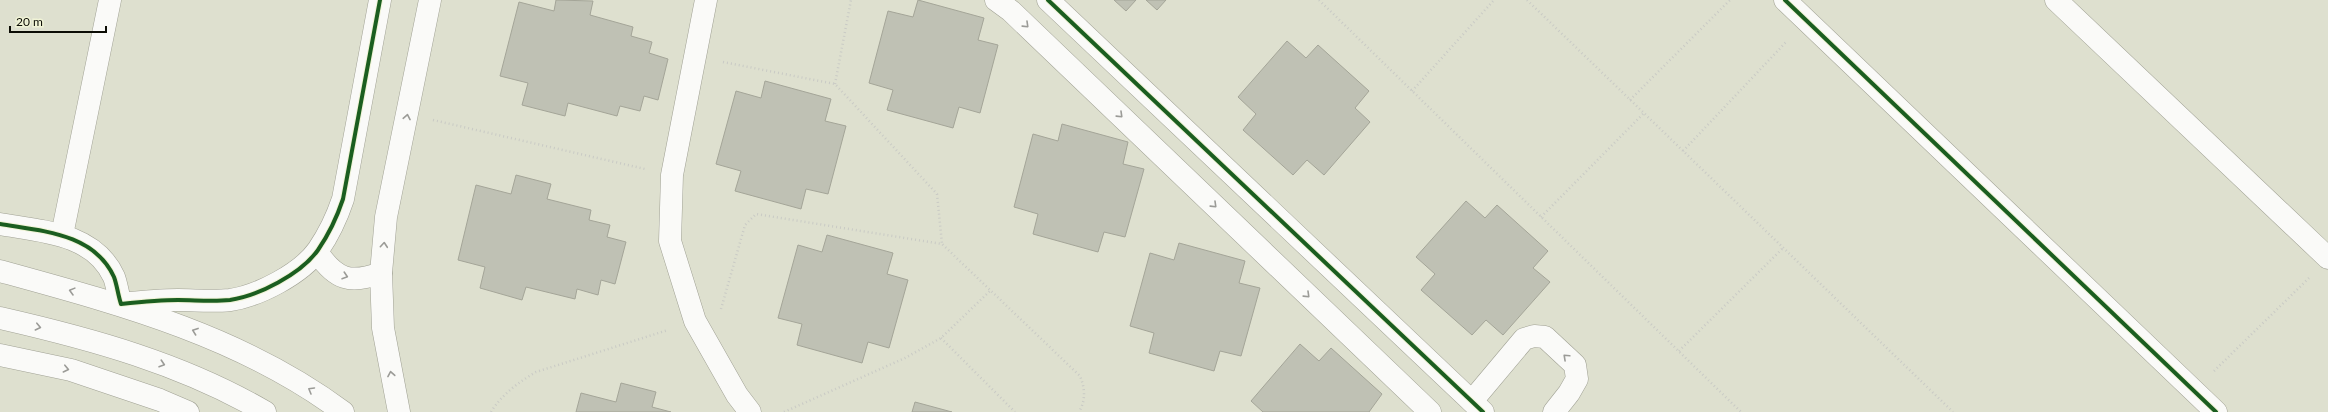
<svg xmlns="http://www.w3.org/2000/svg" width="2328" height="412" font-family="Lato,sans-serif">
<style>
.building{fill:#bfc1b4;stroke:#a4a598}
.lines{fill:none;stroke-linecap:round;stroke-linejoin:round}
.minor-casing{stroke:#a0a194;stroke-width:23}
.path{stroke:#c9cac5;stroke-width:2.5;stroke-dasharray:1 3;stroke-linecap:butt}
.minor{stroke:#fafaf8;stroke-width:22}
.cycleway-casing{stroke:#f0f3d6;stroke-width:6}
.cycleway{stroke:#1b5e20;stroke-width:4}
.oneway{stroke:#9b9b97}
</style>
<rect width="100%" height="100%" fill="#dee0cf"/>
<g class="building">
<path d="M556 0 593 1 590 15 633 27 631 36 652 42 649 53 668 59 658 100 644 96 640 111 620 106 617 116 568 103 565 116 522 105 528 83 500 76 519 2 554 11Z"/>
<path d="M918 0 984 18 978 40 998 45 980 113 959 107 953 128 887 110 893 90 869 83 888 11 913 17Z"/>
<path d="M1114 0H1136L1126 11Z"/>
<path d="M1146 0H1166L1157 10Z"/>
<path d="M1287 41 1306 58 1318 45 1369 91 1355 108 1370 122 1324 175 1307 160 1293 175 1243 130 1256 114 1238 97Z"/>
<path d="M765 81 831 99 825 121 846 126 828 194 806 189 801 209 735 191 741 171 716 164 736 91 761 98Z"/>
<path d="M1062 124 1128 142 1123 164 1144 169 1125 237 1104 232 1098 252 1033 234 1038 214 1014 207 1033 134 1058 141Z"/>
<path d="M516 175 551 184 547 199 591 210 589 220 610 225 607 237 626 242 615 284 601 280 598 295 577 289 575 299 526 287 522 300 480 288 485 267 458 260 476 185 511 194Z"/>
<path d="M1466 201 1485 218 1497 205 1548 251 1533 268 1550 282 1503 335 1486 320 1472 335 1421 290 1435 274 1416 257Z"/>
<path d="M827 235 893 253 887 274 908 280 889 348 868 342 862 363 797 345 802 324 778 318 798 245 822 252Z"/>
<path d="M1179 243 1245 261 1239 283 1260 288 1241 356 1220 351 1214 371 1149 353 1154 333 1130 326 1150 253 1174 260Z"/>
<path d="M1300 344 1319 361 1331 348 1382 394 1369 412H1263L1251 401Z"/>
<path d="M621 383 656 392 652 407 671 412H576L581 393 616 402Z"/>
<path d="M915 402 952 412H912Z"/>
</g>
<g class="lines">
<g class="minor-casing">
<g id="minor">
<path d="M706 0 672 175 670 241 695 321 737 395 750 412"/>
<path d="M996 0 1011 11 1430 412"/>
<path d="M1048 0 1483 412"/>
<path d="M1785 0 2216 412"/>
<path d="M2056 0 2328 258"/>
<path d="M0 224C41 231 94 233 114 277 117 285 118 295 121 304 140 302 159 300 178 300 195 300 212 302 230 300 258 296 301 274 318 250 329 234 337 217 343 199L380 0"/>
<path d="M62 235 110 0"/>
<path d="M317 252C336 280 350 284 381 273"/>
<path d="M0 271C120 304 241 336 343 412"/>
<path d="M0 318C92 339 183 364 265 412"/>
<path d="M0 355 71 370 160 400 188 412"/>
<path d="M1472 401 1524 339 1534 336 1545 337 1575 365 1577 379 1569 393 1554 412"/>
<path d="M399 412 383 328 381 273 386 217 430 0"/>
</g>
</g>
<g class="path">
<path d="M1319 0 1741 412"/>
<path d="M1527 0 1953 412"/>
<path d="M723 62 835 84 937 194 942 244"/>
<path d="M835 84 851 0"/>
<path d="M1412 91 1494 0"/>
<path d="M1630 100 1730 0"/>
<path d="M433 120 645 169"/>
<path d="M1683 151 1787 41"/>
<path d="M1541 217 1644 113"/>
<path d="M721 309 745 225 756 214 942 244 1080 376C1085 388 1086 400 1079 412"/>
<path d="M941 338 1015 412"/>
<path d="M1679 351 1783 248"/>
<path d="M2214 371 2309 278"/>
<path d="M491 412C502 394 519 382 536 372L668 330"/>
<path d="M784 412 905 358 941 338 991 290"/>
</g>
<use href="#minor" class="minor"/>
<g class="cycleway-casing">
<g id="cycleway">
<path d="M1048 0 1483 412"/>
<path d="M1785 0 2216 412"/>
<path d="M0 224C41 231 94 233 114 277 117 285 118 295 121 304 140 302 159 300 178 300 195 300 212 302 230 300 258 296 301 274 318 250 329 234 337 217 343 199L380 0"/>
</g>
</g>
<use href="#cycleway" class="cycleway"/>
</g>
<defs><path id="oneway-chevron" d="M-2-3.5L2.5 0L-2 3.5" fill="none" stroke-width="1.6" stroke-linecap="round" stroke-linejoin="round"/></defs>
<g class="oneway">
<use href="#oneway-chevron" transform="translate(1026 25) rotate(44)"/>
<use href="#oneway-chevron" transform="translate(1120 115) rotate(44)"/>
<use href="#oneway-chevron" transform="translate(407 117) rotate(-79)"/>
<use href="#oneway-chevron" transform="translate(1214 205) rotate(44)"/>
<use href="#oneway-chevron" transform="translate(384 245) rotate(-85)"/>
<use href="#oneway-chevron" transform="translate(345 276) rotate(18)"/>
<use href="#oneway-chevron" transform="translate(72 291) rotate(-165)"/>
<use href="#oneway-chevron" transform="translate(1307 295) rotate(44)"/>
<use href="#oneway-chevron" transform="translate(38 327) rotate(13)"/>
<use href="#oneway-chevron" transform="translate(195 331) rotate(-160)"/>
<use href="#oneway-chevron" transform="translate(1566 357) rotate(-137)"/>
<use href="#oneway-chevron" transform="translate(162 364) rotate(18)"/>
<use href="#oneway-chevron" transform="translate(66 369) rotate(13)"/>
<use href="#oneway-chevron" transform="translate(391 374) rotate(-100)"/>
<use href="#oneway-chevron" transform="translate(311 390) rotate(-150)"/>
</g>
<path d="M10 26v6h96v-6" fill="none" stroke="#0c0d05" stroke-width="2"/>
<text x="16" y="26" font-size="12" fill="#0c0d05" stroke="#f0f3d6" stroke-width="3" paint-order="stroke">20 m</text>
</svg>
